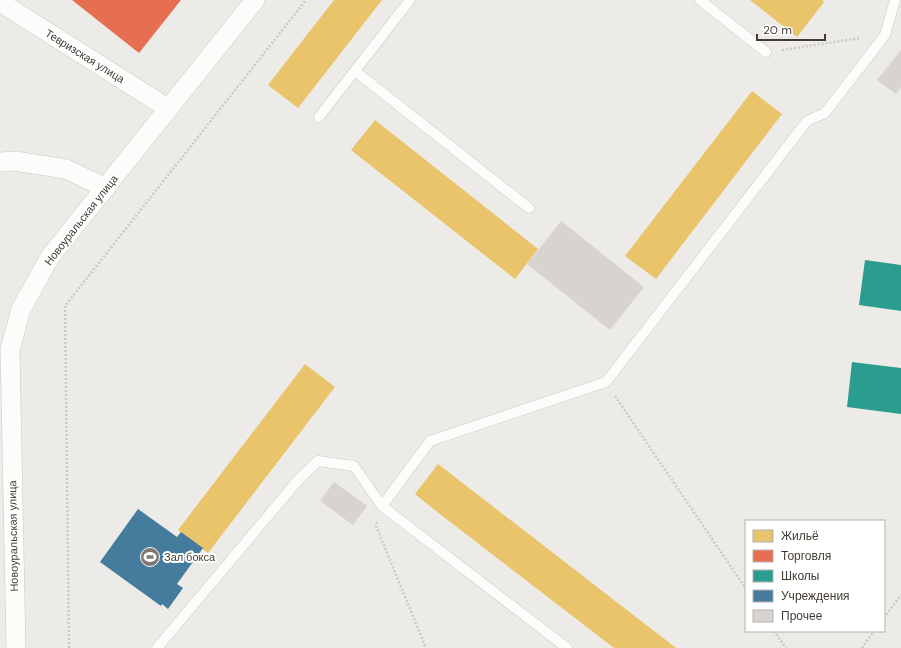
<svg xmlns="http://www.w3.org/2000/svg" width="901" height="648" font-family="'DM Sans',sans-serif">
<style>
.homes{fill:#e9c46a}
.shops{fill:#e76f51}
.schools{fill:#2a9d8f}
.public{fill:#457b9d}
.building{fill:#d7d4cf}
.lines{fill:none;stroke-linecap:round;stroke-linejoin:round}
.service-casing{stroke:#cbc9c5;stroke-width:11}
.minor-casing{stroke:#cbc9c5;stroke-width:20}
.path{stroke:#cccac6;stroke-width:2.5;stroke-dasharray:2 2;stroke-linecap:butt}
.service{stroke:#fcfcfb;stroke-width:10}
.minor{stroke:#fcfcfb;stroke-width:19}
.labels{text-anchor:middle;stroke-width:4;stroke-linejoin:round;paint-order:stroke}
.street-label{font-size:11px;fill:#423c34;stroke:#fff}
.poi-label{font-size:11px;fill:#423c34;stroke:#fff;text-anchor:start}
</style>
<rect width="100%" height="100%" fill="#edebe7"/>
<g class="homes">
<path d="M334 0H382L298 108 268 85Z"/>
<path d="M750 0H822L824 2 797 37Z"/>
<path d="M752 91 782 114 656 279 625 256Z"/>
<path d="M375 120 538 249 515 279 351 150Z"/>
<path d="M305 364 335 387 208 553 178 530Z"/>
<path d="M438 464 676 648H614L436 511 415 494Z"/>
</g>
<path class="shops" d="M72 0H181L139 53Z"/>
<g class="schools">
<path d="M865 260 901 265V311L859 305Z"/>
<path d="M852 362 901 368V414L847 407Z"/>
</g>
<path class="public" d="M138 509 177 537 181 532 203 548 177 584 183 588 168 609 162 604 161 606 100 562Z"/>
<g class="building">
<path d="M901 50V87L896 94 877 80Z"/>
<path d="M561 221 644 287 610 330 527 264Z"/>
<path d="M334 482 367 506 353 525 320 501Z"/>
</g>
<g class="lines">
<g class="service-casing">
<g id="service">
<path d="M700 0 766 52"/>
<path d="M355 71 529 208"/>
<path d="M319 117 410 0"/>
<path d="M382 506 430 441 606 382 807 121 825 113 885 35 895 0"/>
<path d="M157 648 299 479 318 461 354 466 382 506 567 648"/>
</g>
</g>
<g class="minor-casing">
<g id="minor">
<path d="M0 2 169 109"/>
<path d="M0 162 15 161 66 169 106 188"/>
<path d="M16 648 10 350 21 309 50 257 255 0"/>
</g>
</g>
<g class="path">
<path d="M782 50 860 38"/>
<path d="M615 396 746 589"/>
<path d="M377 522 376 526 426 648"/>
<path d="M884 618 901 595"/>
<path d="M774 631 786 648"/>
<path d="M69 648 65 306 306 0"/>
<path d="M862 648 874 631"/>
</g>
<use href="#service" class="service"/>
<use href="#minor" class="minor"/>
</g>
<defs>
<g id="stadium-disc" transform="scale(1)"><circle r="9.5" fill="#7e7973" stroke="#fff"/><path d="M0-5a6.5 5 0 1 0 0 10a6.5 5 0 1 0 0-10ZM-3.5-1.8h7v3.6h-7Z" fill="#fff"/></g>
</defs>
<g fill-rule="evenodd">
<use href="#stadium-disc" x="150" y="557"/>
</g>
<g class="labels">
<g class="street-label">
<text transform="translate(85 56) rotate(32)" y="4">Тевризская улица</text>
<text transform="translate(81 220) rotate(-52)" y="4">Новоуральская улица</text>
<text transform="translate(13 536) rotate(-91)" y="4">Новоуральская улица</text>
</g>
<g class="poi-label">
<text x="164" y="561">Зал бокса</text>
</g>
</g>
<rect x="745" y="520" width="140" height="112" fill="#ffffff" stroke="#b3b1ae"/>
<rect x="753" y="530" width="20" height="12" fill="#e9c46a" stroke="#b3b1ae"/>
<text x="781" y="540" font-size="12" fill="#423c34">Жильё</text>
<rect x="753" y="550" width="20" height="12" fill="#e76f51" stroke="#b3b1ae"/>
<text x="781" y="560" font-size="12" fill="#423c34">Торговля</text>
<rect x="753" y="570" width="20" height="12" fill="#2a9d8f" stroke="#b3b1ae"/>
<text x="781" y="580" font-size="12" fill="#423c34">Школы</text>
<rect x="753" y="590" width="20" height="12" fill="#457b9d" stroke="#b3b1ae"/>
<text x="781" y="600" font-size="12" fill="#423c34">Учреждения</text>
<rect x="753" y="610" width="20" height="12" fill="#d7d4cf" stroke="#b3b1ae"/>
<text x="781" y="620" font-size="12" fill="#423c34">Прочее</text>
<path d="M757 34v6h68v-6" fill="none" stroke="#423c34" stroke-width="2"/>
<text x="763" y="34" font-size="12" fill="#423c34" stroke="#ffffff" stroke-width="3" paint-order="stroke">20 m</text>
</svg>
